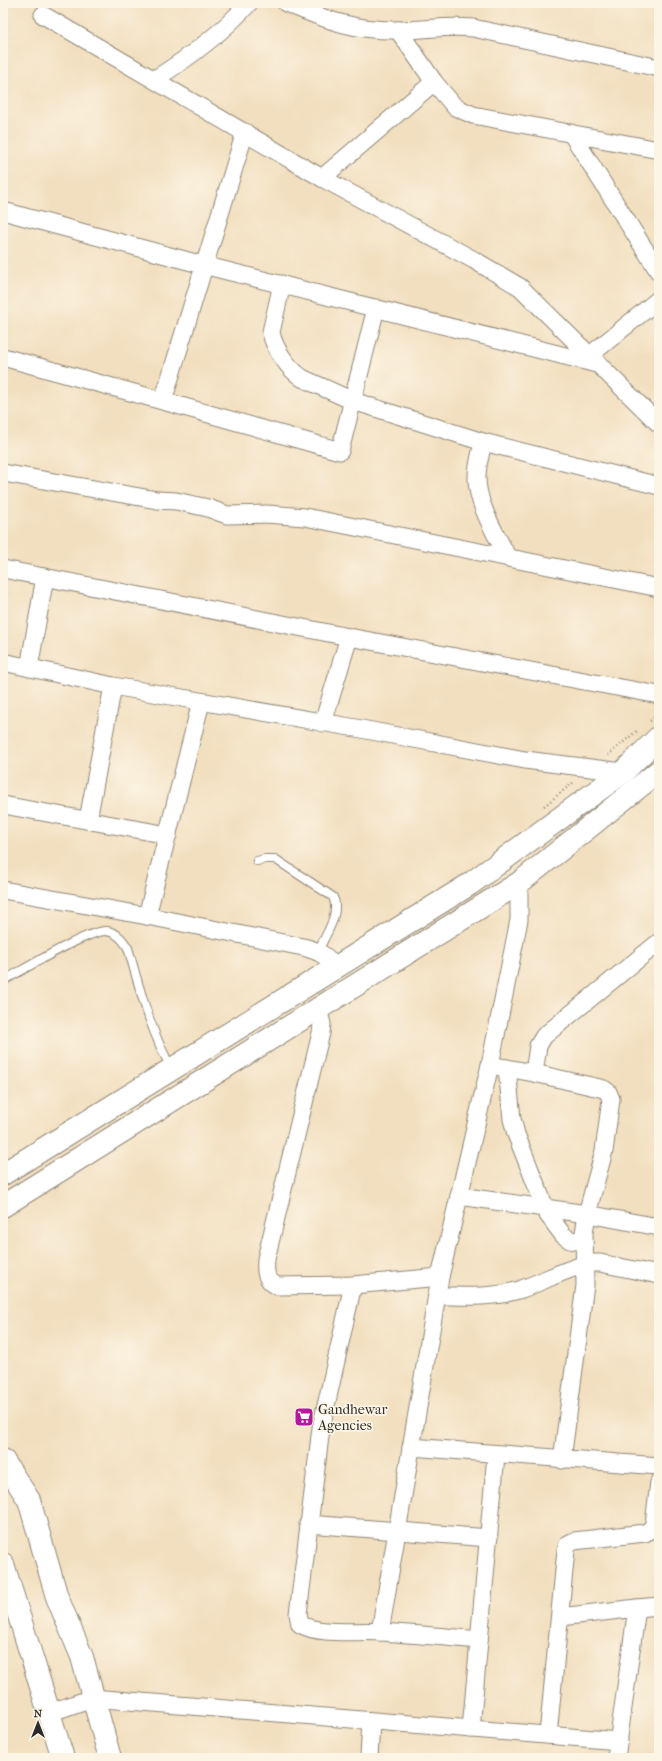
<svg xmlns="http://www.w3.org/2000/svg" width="662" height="1761" font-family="'IM FELL French Canon',serif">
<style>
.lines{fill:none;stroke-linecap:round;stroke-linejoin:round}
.lane-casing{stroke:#8e8575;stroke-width:10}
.street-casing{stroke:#8e8575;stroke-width:19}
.primary-casing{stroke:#8e8575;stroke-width:24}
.highway-casing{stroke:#8e8575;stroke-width:24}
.path{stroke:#8e8575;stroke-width:2.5;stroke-dasharray:1 3;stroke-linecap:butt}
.lane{stroke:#fff;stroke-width:8}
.street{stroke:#fff;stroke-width:17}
.primary{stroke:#fff;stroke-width:22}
.highway{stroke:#fff;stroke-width:22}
.labels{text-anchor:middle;stroke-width:3.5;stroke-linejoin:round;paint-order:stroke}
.poi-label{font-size:14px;fill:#2b2b2b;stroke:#fcf5e5;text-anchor:start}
</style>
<rect width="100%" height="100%" fill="#fcf5e5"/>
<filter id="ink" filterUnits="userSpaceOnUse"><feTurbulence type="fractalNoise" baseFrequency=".025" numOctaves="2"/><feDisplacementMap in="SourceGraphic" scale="8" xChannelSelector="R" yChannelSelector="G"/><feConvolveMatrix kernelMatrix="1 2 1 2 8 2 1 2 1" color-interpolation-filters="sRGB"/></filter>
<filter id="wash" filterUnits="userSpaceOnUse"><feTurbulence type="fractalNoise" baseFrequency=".012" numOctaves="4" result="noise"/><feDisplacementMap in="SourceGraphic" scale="16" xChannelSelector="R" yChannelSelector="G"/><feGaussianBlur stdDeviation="0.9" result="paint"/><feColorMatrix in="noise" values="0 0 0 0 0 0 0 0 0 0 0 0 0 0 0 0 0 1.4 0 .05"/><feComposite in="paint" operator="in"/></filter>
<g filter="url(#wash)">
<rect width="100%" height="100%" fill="#f2dfbf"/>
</g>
<g filter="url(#ink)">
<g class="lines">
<g class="lane-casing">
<g id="lane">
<path d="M257 861 265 859H275L333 897C341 913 325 936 318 951"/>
<path d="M3 981C23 970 89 929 107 931 118 933 123 940 128 948 140 989 150 1031 172 1069"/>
</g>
</g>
<g class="street-casing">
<g id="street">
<path d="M286 3C326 20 355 31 399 30 424 30 449 25 473 28L659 68"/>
<path d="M43 15 322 178 474 260 520 287 659 424"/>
<path d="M398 30 434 82 455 107 473 115 659 150"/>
<path d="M155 79C190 57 221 34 249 3"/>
<path d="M245 132 163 401 340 451 376 308"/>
<path d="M571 133 659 272"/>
<path d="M322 178 434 82"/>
<path d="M3 211 203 265 597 364"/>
<path d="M282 284 271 332C274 349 288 368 302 378L353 401 483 442 659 486"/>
<path d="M589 356 659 299"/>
<path d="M3 357 163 401"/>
<path d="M483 442C481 453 477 465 477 476 476 503 496 534 508 558"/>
<path d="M3 473 157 500 176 501 208 508 227 515 267 514 305 517 659 588"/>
<path d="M3 569 349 637 659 695"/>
<path d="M3 662 113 686 356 728 525 760 623 772"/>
<path d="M29 668 45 577"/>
<path d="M323 723 349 637"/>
<path d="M3 805 168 835"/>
<path d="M88 820 113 686"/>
<path d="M3 890 147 916 303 947C318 951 327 955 336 968"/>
<path d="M147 916 201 702"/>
<path d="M318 1008 322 1024 321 1033 266 1259C265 1271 265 1280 277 1286L353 1285 440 1277"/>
<path d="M490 1065 534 1073 538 1046 544 1036 659 942"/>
<path d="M507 1068 512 1119 516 1134 548 1215 563 1235 570 1240 584 1242"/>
<path d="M534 1073 604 1089 608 1092 611 1099 604 1151 587 1214 584 1233 585 1285 562 1460"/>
<path d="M459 1196 587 1214 659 1227"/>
<path d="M353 1285 321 1428 298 1614 300 1624C320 1636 358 1630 381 1632 414 1634 446 1637 479 1640"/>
<path d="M437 1296C464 1296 493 1298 519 1290 543 1282 566 1268 591 1263H600L659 1275"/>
<path d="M411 1447 659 1466"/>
<path d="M308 1524 489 1538"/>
<path d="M637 1608 659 1606"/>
<path d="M560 1617 637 1608 616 1758"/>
<path d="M380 1632 440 1277 490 1065 519 920V883"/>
<path d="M49 1713 92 1698 619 1741"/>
<path d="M471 1729 496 1455"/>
<path d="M548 1735 566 1550 568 1544 574 1541 645 1533 651 1529 654 1524 659 1482"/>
<path d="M369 1758 371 1721"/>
</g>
</g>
<g class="primary-casing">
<g id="primary">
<path d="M3 1174 470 884 623 772 659 737"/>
<path d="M3 1206 519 883 659 771"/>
</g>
</g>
<g class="highway-casing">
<g id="highway">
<path d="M3 1460 29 1500 57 1597 82 1657 110 1758"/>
<path d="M3 1564 63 1758"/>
</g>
</g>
<g class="path">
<path d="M650 721 659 714"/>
<path d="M608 755 638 730"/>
<path d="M544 806 574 782"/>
</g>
<use href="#lane" class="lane"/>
<use href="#street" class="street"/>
<use href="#primary" class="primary"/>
<use href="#highway" class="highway"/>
</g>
</g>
<defs>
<g id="supermarket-square" transform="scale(1)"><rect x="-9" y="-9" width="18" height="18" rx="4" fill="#b5179e" stroke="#fcf5e5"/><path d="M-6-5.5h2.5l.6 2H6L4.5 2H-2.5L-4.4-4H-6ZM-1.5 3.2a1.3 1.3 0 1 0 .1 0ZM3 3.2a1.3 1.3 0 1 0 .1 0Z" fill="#fff"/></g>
</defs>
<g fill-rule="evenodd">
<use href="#supermarket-square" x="304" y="1417"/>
</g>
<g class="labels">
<g class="poi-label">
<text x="318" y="1414">Gandhewar<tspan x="318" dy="16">Agencies</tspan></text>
</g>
</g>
<rect width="662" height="1761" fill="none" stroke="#fcf5e5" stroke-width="16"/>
<g transform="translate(38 1723)" stroke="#fcf5e5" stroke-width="3" paint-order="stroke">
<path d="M0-3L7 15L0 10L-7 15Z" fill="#2b2b2b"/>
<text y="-6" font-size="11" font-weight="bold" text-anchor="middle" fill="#2b2b2b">N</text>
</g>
</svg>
